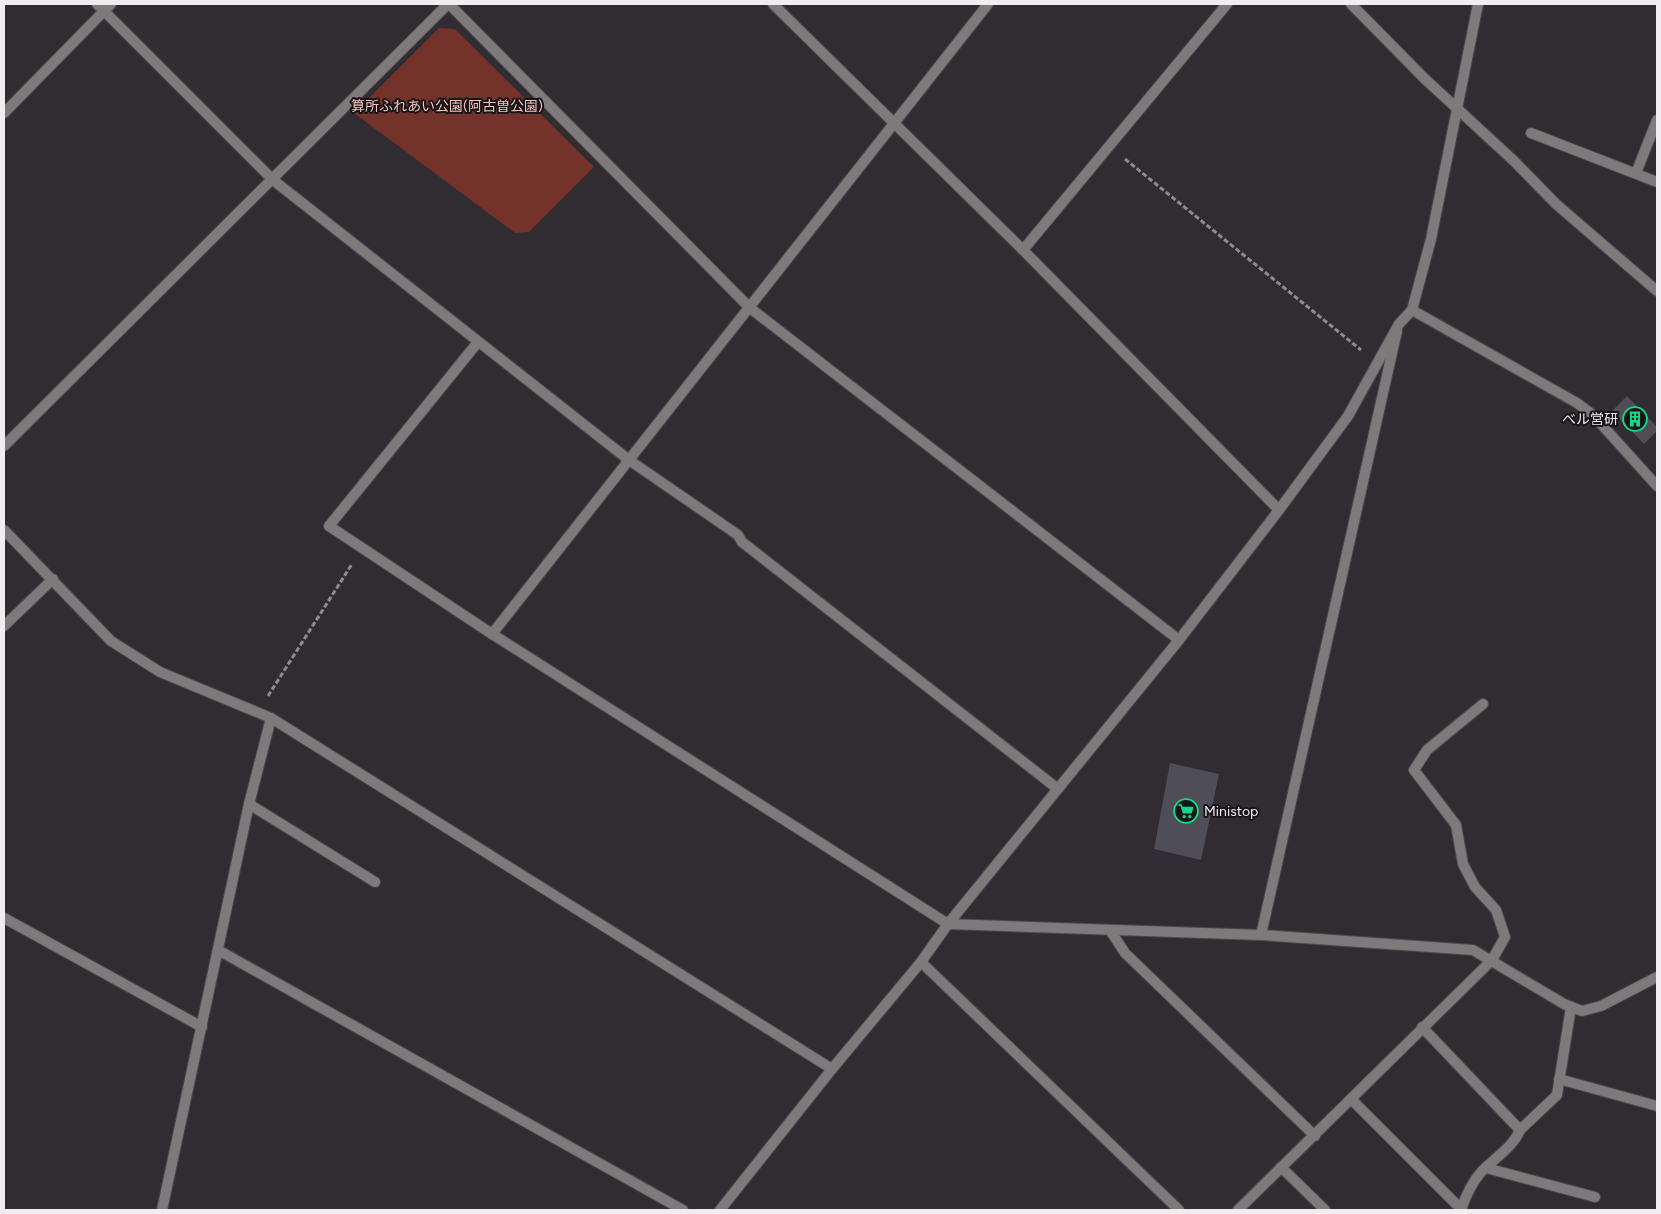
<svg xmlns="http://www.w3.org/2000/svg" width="1661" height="1214" font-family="Figtree,'Noto Sans JP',sans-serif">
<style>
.green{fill:#73322a}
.building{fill:#4f4e56}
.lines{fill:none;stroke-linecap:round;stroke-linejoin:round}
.service-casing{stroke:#4c474c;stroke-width:12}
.minor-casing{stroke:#4c474c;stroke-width:12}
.tertiary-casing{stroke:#4c474c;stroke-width:12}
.path{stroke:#8f8b8f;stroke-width:3;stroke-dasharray:5 2.5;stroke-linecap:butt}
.service{stroke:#7e7a7b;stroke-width:10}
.minor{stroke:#7e7a7b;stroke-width:10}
.tertiary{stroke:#7e7a7b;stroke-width:10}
.labels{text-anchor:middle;stroke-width:4;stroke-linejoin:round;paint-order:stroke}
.park-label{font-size:14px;fill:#f8c3bb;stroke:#171518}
.poi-label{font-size:14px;fill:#f0edf0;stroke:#171518;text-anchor:end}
</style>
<rect width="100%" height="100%" fill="#312c31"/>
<path class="green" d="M439 28 455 29 594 167 529 232 515 233 354 113Z"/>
<g class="building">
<path d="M1627 396 1657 427V431L1644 444 1612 411Z"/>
<path d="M1170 763 1219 774 1201 860 1154 849Z"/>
</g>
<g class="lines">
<g class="service-casing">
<g id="service">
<path d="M1422 1027 1520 1130 1557 1095 1571 1007"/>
<path d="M1559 1079 1657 1106"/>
<path d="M1351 1099 1462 1210"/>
<path d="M1281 1167 1325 1210"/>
<path d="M1486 1168 1595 1197"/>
<path d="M1461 1210C1466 1195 1472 1182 1482 1171 1495 1158 1513 1147 1520 1130"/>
</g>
</g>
<g class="minor-casing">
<g id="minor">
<path d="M97 4 273 180 629 460 738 535 742 542 1058 789"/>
<path d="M449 4 750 308 1179 640"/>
<path d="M773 4 1023 250 1279 510"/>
<path d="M988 4 492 634 948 924 1261 935 1473 950 1564 1004 1582 1011 1601 1006 1657 977"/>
<path d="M1531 133 1657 182"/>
<path d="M1636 173 1657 120"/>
<path d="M1023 250 1227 4"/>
<path d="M1412 310 1577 403 1593 415 1657 486"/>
<path d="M478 342 329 526 492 634"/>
<path d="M4 446 448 4"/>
<path d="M4 530 111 641 160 672 271 718 832 1069"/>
<path d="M4 626 53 579"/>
<path d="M249 804 375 882"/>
<path d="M4 918 202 1027"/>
<path d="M1110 930 1125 953 1315 1136"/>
<path d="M1261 935 1397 331"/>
<path d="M218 950 683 1210"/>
<path d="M921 962 1179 1210"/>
<path d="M162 1210 249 804 271 718"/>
<path d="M1238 1210 1492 960 1505 937 1496 910 1475 887 1463 864 1456 825 1414 770 1427 750 1483 704"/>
</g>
</g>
<g class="tertiary-casing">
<g id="tertiary">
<path d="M1351 4 1425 79 1514 161 1556 204 1657 291"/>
<path d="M4 113 111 4"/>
<path d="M720 1210 832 1069 921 962 948 924 1179 640 1279 510 1348 416 1399 324 1412 310 1431 239 1478 4"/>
</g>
</g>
<g class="path">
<path d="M1125 159 1361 350"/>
<path d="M268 696 352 564"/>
</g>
<use href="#service" class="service"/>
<use href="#minor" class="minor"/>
<use href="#tertiary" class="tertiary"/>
</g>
<defs>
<g id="building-ring" transform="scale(1.25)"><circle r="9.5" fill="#171518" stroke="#15d989" stroke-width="1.5"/><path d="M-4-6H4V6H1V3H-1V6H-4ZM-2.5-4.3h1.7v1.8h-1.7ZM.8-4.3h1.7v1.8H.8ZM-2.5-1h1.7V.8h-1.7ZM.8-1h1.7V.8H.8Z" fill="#15d989"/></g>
<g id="supermarket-ring" transform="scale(1.25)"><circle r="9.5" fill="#171518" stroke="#15d989" stroke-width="1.5"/><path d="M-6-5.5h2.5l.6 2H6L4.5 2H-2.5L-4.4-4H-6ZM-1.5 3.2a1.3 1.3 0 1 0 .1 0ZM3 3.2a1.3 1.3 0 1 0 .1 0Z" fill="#15d989"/></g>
</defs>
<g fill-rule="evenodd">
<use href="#building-ring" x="1635" y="419"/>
<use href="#supermarket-ring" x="1186" y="811"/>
</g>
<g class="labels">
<g class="park-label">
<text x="447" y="111">算所ふれあい公園(阿古曽公園)</text>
</g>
<g class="poi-label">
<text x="1618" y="424">べル営研</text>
<text x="1204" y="816" text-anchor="start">Ministop</text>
</g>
</g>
<rect width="1661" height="1214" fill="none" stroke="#f0edf0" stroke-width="10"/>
</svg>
